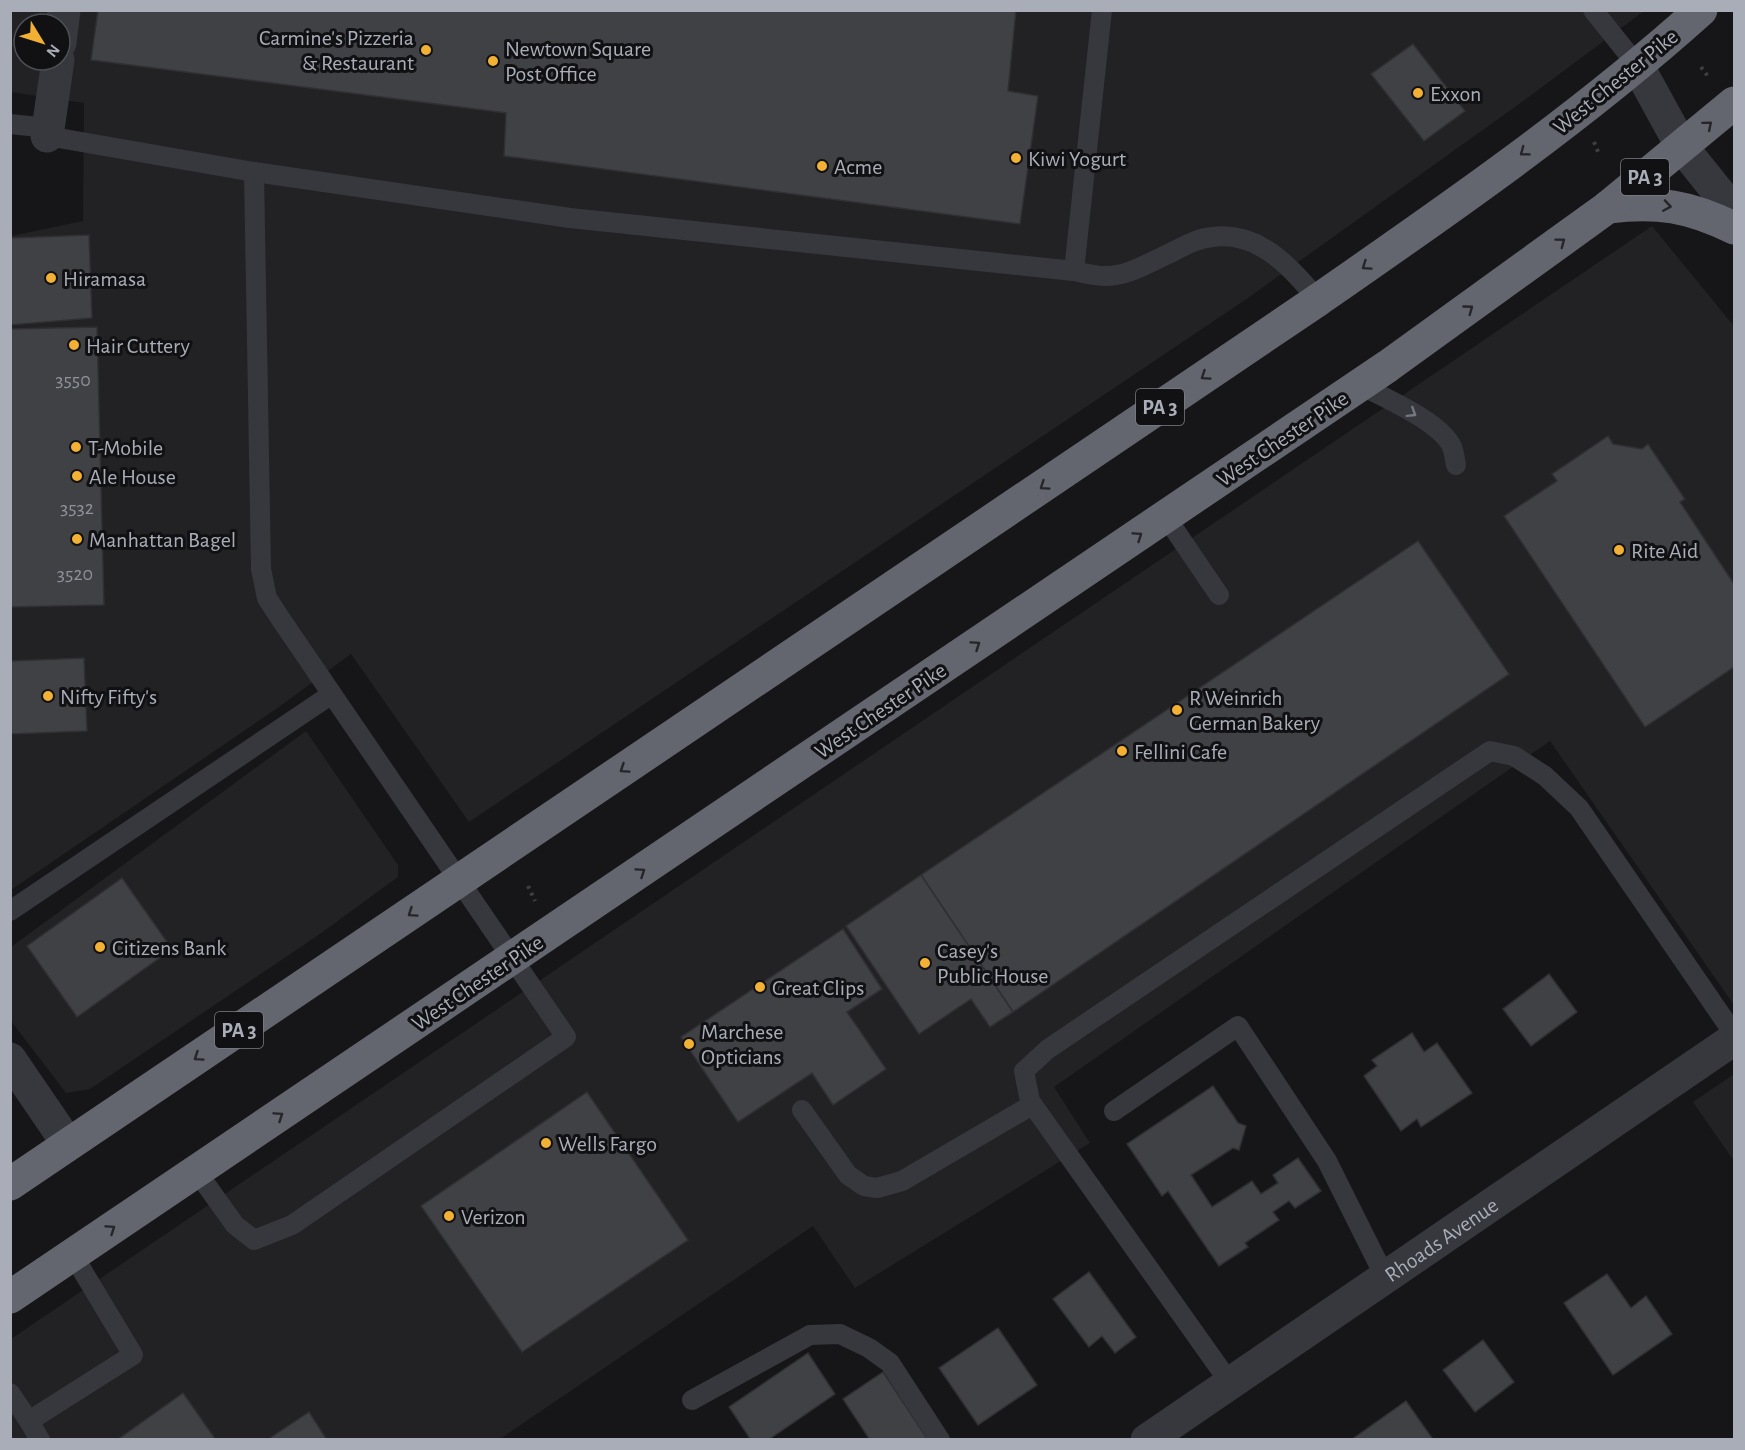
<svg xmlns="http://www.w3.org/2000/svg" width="1745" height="1450" font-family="'Alegreya Sans',sans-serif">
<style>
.built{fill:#222225;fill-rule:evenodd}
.building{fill:#404145;stroke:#303034;stroke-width:1.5}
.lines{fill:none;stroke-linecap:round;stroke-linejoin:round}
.path{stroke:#3d3f44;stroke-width:4;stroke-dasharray:3 4.5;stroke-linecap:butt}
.lane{stroke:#37383d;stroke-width:20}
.street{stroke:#37383d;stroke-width:33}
.highway{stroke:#63666e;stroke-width:33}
.oneway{stroke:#26262a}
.oneway2{stroke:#757881}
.poi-dot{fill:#f2b134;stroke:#111113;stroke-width:2}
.labels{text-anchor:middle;stroke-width:6;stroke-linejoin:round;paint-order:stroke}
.number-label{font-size:20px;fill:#8e929b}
.shield{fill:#111113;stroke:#7b7e86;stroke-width:1.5}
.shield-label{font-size:21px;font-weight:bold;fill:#a8adb8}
.poi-label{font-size:22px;fill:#a8adb8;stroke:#111113;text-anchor:start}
.street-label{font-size:22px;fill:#a8adb8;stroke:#111113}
</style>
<rect width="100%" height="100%" fill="#161618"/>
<g class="built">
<path d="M11 11H1644L1526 99 1248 298 469 822 351 654 279 707 11 890V236L83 221 84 103 11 92ZM24 24H60V60H24Z"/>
<path d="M1652 226 1734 326V1005L1550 741 1054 1087 1090 1143 855 1288 813 1226 500 1439 11 1440V1339Z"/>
<path d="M306 731 398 865V877L317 936 90 1089 66 1093 11 1021V947Z"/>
<path d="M1734 1074V1161L1693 1102Z"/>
</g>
<g class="building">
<path d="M98 10H1016L1008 91 1038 96 1020 224 504 156 506 113 91 60Z"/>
<path d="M1413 44 1465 111 1424 141 1371 74Z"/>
<path d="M89 235 92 318 10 325V238Z"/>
<path d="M97 327 104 605 10 607V329Z"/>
<path d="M1608 436 1613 444 1642 449 1648 444 1685 499 1680 502 1734 584V667L1645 727 1504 516 1557 481 1552 474Z"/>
<path d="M1418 541 1509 674 1013 1012 921 875Z"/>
<path d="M84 658 87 731 10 734V661Z"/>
<path d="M921 875 1013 1012 990 1027 971 999 919 1034 846 926Z"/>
<path d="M122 878 172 949 77 1017 27 946Z"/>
<path d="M843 929 882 989 847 1012 886 1069 833 1105 812 1073 738 1122 681 1037Z"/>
<path d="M1549 974 1577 1012 1531 1046 1503 1009Z"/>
<path d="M1412 1033 1424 1052 1437 1043 1472 1093 1421 1127 1417 1119 1401 1131 1364 1076 1377 1066 1372 1060Z"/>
<path d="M1213 1086 1238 1123 1246 1126 1239 1150 1233 1148 1191 1175 1212 1207 1252 1181 1261 1194 1278 1183 1273 1175 1298 1158 1321 1191 1295 1208 1289 1201 1273 1212 1279 1220 1245 1243 1248 1247 1219 1266 1168 1191 1162 1196 1127 1144Z"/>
<path d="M587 1092 688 1240 522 1352 421 1206Z"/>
<path d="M1089 1272 1136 1337 1115 1353 1102 1336 1089 1347 1053 1299Z"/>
<path d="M1607 1274 1631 1308 1646 1296 1672 1334 1613 1375 1564 1303Z"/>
<path d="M998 1328 1037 1385 978 1425 939 1368Z"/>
<path d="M1483 1340 1514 1382 1475 1412 1443 1370Z"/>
<path d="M808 1353 835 1394 768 1440H751L729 1407Z"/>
<path d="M883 1372 928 1440H870L843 1399Z"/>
<path d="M183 1393 216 1440H117Z"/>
<path d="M1406 1401 1432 1438 1431 1440H1351Z"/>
<path d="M309 1412 327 1440H267Z"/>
</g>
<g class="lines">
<g class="path">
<path d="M1701 67 1710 79"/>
<path d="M1594 142 1599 154"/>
<path d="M528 886 535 901"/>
</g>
<g class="lane">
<path d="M1593 10 1637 65"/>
<path d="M10 124 48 128"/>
<path d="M47 136 254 172 570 218 1074 271C1084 273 1095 276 1105 276 1127 276 1147 264 1166 255 1181 248 1196 238 1213 237 1259 231 1292 268 1318 300"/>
<path d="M1074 271 1102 10"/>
<path d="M1360 385C1385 398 1441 422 1452 447 1454 452 1455 460 1456 465"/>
<path d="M1166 517 1219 595"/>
<path d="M10 911 332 694"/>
<path d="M802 1110 848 1175 864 1186 877 1188 902 1181 1032 1105"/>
<path d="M1114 1111 1238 1026 1327 1161 1385 1277"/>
<path d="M197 1172 235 1225 254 1240 292 1225 566 1037 280 618 267 598 261 569 254 172"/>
<path d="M1230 1383 1030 1101 1024 1071 1048 1049 1490 751 1514 756 1545 776 1579 808 1734 1034"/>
<path d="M10 1393 29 1421 133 1355 73 1255"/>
<path d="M692 1400 810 1335 840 1334 869 1348 890 1363 940 1440"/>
<path d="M29 1421 40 1440"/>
</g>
<g class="street">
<path d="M60 43 64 10"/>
<path d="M1637 65 1682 147 1734 212"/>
<path d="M47 136 58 60"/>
<path d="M10 1059 68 1144"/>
<path id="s1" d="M1147 1440 1734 1039"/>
</g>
<g class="highway">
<path d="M1608 207C1658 201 1689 206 1734 228"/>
<path d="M10 1184 1318 300C1449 209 1582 117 1701 10"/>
<path d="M10 1297 1388 366 1608 207 1734 103"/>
</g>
</g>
<defs><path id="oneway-chevron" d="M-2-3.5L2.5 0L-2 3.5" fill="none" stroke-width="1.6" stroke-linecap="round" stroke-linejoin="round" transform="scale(1.5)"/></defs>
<g class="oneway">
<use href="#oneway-chevron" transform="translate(1708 125) rotate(-40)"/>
<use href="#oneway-chevron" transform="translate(1524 152) rotate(143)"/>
<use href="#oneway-chevron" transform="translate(1667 206) rotate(9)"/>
<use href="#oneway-chevron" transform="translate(1561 242) rotate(-37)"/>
<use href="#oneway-chevron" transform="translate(1366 266) rotate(145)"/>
<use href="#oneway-chevron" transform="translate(1469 309) rotate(-36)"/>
<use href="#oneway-chevron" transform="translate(1205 376) rotate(146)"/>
<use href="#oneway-chevron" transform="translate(1044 486) rotate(146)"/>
<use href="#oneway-chevron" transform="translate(1138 536) rotate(-34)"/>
<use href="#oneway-chevron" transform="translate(976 645) rotate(-34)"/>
<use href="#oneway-chevron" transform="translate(624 769) rotate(146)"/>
<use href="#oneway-chevron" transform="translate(641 872) rotate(-34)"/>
<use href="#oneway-chevron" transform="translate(412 913) rotate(146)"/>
<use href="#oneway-chevron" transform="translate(198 1057) rotate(146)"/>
<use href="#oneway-chevron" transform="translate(279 1116) rotate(-34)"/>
<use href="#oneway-chevron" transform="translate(111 1229) rotate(-34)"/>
</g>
<use class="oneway2" href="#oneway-chevron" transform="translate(1412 413) rotate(32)"/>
<g class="poi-dot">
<circle cx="426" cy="50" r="6"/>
<circle cx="493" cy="61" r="6"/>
<circle cx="1418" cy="93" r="6"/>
<circle cx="1016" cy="158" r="6"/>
<circle cx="822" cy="166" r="6"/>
<circle cx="51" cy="278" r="6"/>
<circle cx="74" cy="345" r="6"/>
<circle cx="76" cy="447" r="6"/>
<circle cx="77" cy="476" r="6"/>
<circle cx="77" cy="539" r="6"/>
<circle cx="1619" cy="550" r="6"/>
<circle cx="48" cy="696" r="6"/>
<circle cx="1177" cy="710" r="6"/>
<circle cx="1122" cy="751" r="6"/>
<circle cx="100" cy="947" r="6"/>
<circle cx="925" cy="963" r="6"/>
<circle cx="760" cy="987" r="6"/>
<circle cx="689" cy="1044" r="6"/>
<circle cx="546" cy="1143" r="6"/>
<circle cx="449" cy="1216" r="6"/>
</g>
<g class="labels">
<g class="number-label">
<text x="73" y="386">3550</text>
<text x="77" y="514">3532</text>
<text x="75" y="580">3520</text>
</g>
<g class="shield">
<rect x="1621" y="159" width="48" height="36" rx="4.5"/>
<rect x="1136" y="389" width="48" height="36" rx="4.5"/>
<rect x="215" y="1012" width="48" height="36" rx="4.5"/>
</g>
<g class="shield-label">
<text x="1645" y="184">PA 3</text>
<text x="1160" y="414">PA 3</text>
<text x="239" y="1037">PA 3</text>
</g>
<g class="poi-label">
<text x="414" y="45" text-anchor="end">Carmine's Pizzeria<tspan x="414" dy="25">&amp; Restaurant</tspan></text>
<text x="505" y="56">Newtown Square<tspan x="505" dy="25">Post Office</tspan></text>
<text x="1430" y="101">Exxon</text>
<text x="1028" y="166">Kiwi Yogurt</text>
<text x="834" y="174">Acme</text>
<text x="63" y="286">Hiramasa</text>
<text x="86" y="353">Hair Cuttery</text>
<text x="88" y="455">T-Mobile</text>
<text x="89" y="484">Ale House</text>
<text x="89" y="547">Manhattan Bagel</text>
<text x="1631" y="558">Rite Aid</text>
<text x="60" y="704">Nifty Fifty's</text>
<text x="1189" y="705">R Weinrich<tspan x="1189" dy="25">German Bakery</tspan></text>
<text x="1134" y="759">Fellini Cafe</text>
<text x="112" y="955">Citizens Bank</text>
<text x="937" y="958">Casey's<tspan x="937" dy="25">Public House</tspan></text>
<text x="772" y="995">Great Clips</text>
<text x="701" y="1039">Marchese<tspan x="701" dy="25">Opticians</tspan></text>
<text x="558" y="1151">Wells Fargo</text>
<text x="461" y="1224">Verizon</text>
</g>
<g class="street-label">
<text transform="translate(1615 81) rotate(-39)" y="8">West Chester Pike</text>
<text transform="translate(1282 438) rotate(-34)" y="8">West Chester Pike</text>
<text transform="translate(880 710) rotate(-34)" y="8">West Chester Pike</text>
<text transform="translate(477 982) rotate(-34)" y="8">West Chester Pike</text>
<text dy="8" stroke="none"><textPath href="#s1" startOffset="356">Rhoads Avenue</textPath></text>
</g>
</g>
<rect width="1745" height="1450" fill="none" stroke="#a8adb8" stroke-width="24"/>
<g transform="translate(42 42) rotate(128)"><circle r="28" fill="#111113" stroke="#4d4f55" stroke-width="1.5"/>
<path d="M0-4.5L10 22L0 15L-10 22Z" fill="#f2b134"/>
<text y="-9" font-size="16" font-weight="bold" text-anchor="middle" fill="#a8adb8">N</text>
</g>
</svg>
